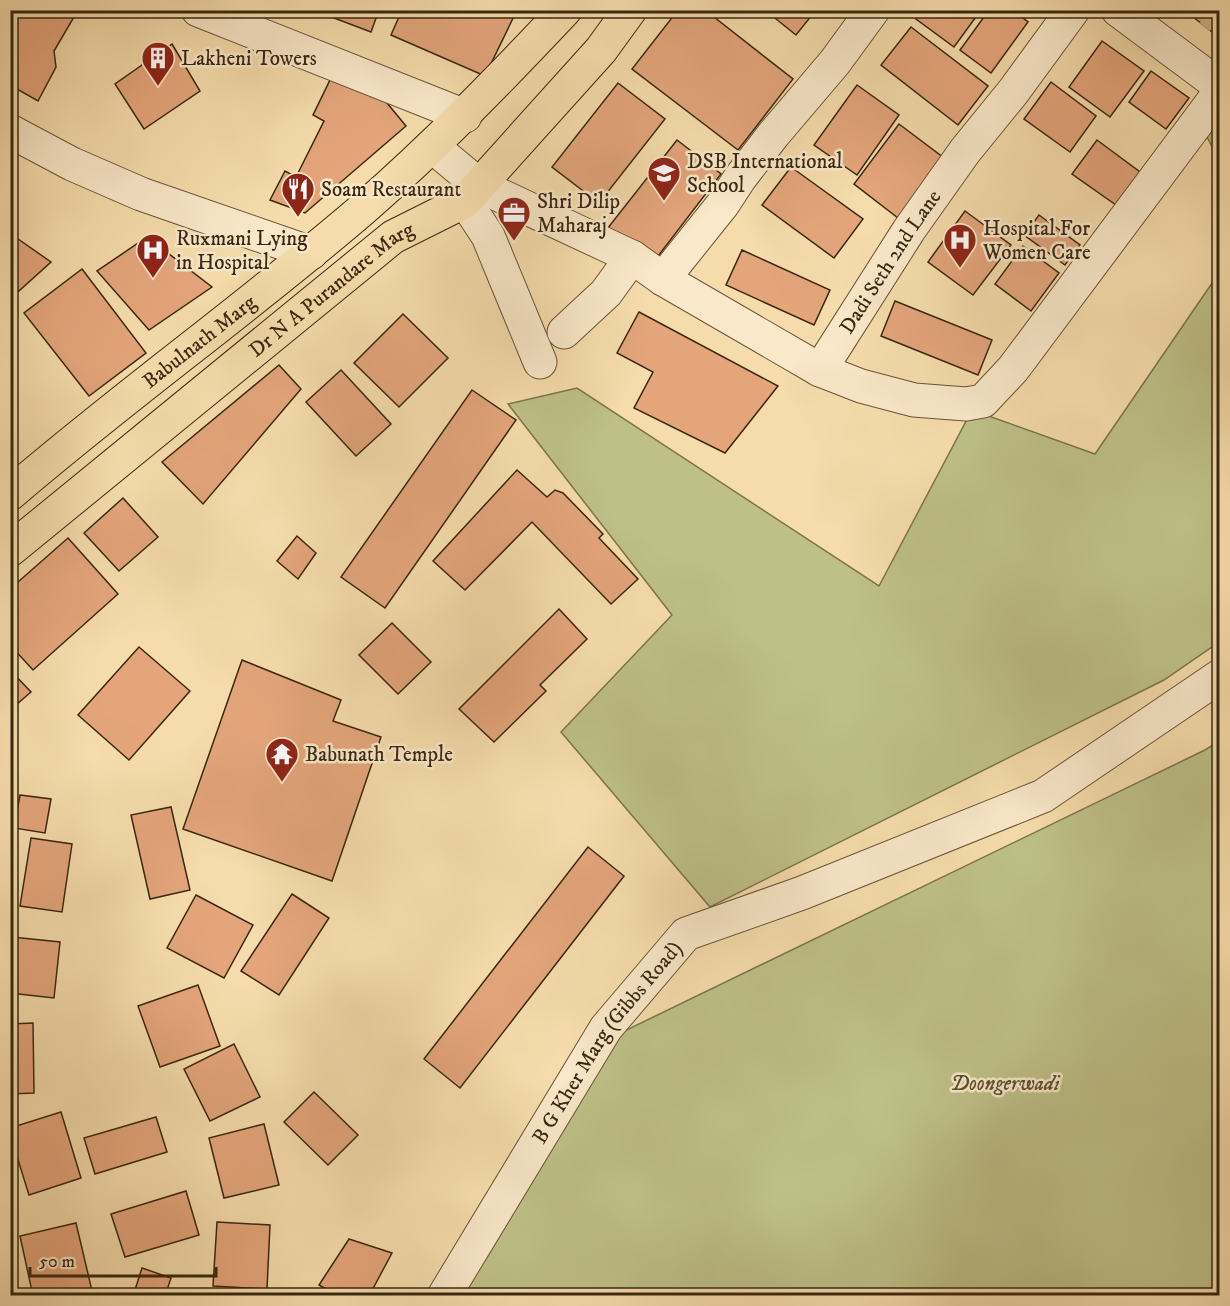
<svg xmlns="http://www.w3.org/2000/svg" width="1230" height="1306" font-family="'IM FELL DW Pica',serif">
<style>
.green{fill:#bec088;stroke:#7c744d;stroke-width:1.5}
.building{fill:#e4a57b;stroke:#392712;stroke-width:1.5}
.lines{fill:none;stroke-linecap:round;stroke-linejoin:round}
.highway-tunnel{stroke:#d0b88d;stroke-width:33;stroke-dasharray:33 16;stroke-linecap:butt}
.minor-casing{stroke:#685438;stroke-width:35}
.major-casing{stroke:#392712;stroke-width:35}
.minor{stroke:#f9e8c9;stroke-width:33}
.major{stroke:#f6dcac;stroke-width:33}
.labels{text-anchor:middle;stroke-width:5;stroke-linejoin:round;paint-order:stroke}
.poi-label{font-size:21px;fill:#392712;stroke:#f9e8c9;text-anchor:start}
.street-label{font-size:21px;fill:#392712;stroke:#f9e8c9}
.park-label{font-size:21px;font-style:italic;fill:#5a4d30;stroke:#f9e8c9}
</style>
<rect width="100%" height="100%" fill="#f6dcac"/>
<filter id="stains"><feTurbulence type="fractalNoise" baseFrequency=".00333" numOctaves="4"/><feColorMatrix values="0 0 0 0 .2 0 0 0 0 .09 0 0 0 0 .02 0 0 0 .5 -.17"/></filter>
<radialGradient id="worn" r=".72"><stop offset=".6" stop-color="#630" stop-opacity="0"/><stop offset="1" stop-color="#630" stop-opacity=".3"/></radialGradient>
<g class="green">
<path d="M1219 74V160L1192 108Z"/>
<path d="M1219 273V642L1164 680 710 907 561 732 672 615 508 404 577 388 879 586 972 410 1095 454Z"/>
<path d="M1219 741V1295L454 1296 612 1037 1205 750Z"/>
</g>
<g class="building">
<path d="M14 10H61L74 17 54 51 56 67 38 101 10 85V16Z"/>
<path d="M313 10H379L371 32Z"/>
<path d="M402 10H517L485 76 391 35Z"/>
<path d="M678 10H705L793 79 738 150 632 69Z"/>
<path d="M765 10H816L796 35Z"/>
<path d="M922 10H981L954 47 916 19Z"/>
<path d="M989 10H1013L1028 22 991 73 960 50Z"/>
<path d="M1197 10H1220V23L1212 32 1192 16Z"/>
<path d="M911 27 988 86 958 125 881 65Z"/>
<path d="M1102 41 1144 71 1110 117 1069 87Z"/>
<path d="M172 44 200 91 144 129 115 84Z"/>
<path d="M1151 71 1189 98 1166 129 1129 102Z"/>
<path d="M331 78 377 91 406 126 305 213 270 200 285 171 296 177 324 121 313 115Z"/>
<path d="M1051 82 1096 116 1070 152 1024 119Z"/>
<path d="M618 83 665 119 599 203 552 167Z"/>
<path d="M857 85 899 115 857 175 814 145Z"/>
<path d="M899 124 944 158 898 218 854 184Z"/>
<path d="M677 140 721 174 652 264 607 229Z"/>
<path d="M1097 140 1140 172 1116 205 1072 174Z"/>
<path d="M791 167 863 219 834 258 762 205Z"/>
<path d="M965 211 1011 245 973 295 928 262Z"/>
<path d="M1039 215 1080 245 1065 265 1024 235Z"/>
<path d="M11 234 51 262 10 299V234Z"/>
<path d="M147 237 212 287 149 330 97 271Z"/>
<path d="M1023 246 1059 273 1031 311 995 284Z"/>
<path d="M742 250 830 290 814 325 726 285Z"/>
<path d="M82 269 146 353 89 396 24 313Z"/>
<path d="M895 301 992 340 978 375 881 336Z"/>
<path d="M639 312 778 386 725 453 634 408 653 372 617 353Z"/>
<path d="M403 314 448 358 399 407 354 363Z"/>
<path d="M279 365 301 389 203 504 162 462Z"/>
<path d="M341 370 391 424 356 456 306 402Z"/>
<path d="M472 390 516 420 385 608 341 577Z"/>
<path d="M517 470 547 497 555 490 563 493 603 534 599 538 638 579 611 604 532 522 465 590 433 561Z"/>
<path d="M123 498 158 537 119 571 84 533Z"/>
<path d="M297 536 316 553 298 579 277 561Z"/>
<path d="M68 538 118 594 33 670 10 645V589Z"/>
<path d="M559 609 587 639 540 685 546 691 494 742 459 709Z"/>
<path d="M392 623 431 662 398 694 359 655Z"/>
<path d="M139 647 190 691 129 760 78 715Z"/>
<path d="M242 660 341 700 333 721 381 737 332 881 183 829Z"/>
<path d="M10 670 31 692 10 710Z"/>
<path d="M20 795 51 799 45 833 14 828Z"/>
<path d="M171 807 190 890 150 899 131 815Z"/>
<path d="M31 838 72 844 62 912 20 906Z"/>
<path d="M588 847 624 876 460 1088 424 1059Z"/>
<path d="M292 894 329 918 279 995 241 971Z"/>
<path d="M196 895 253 925 224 978 167 948Z"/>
<path d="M12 937 60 942 54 998 10 993Z"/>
<path d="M198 985 220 1046 160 1067 138 1006Z"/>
<path d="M33 1023 34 1093 10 1094V1024Z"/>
<path d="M234 1044 260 1097 210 1121 184 1069Z"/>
<path d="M314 1092 358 1135 328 1165 284 1122Z"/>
<path d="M61 1112 81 1178 29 1195 10 1134V1128Z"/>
<path d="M156 1117 167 1152 95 1174 84 1138Z"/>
<path d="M264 1124 279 1185 224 1198 209 1138Z"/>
<path d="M186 1191 199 1235 125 1257 111 1214Z"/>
<path d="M217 1222 270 1225 267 1289 213 1286Z"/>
<path d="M76 1223 93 1295 33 1296 20 1236Z"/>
<path d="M349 1239 392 1253 369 1296H338L319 1285Z"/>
<path d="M142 1268 171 1278 165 1296H133Z"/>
</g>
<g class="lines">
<path class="highway-tunnel" d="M1210 10 1220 18"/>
<g class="minor-casing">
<g id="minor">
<path d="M198 10 465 116"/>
<path d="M1118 10 1220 86"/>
<path d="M10 131 72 164 141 194 311 253"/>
<path d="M432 146 480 186 632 257 663 279 820 370 861 386 914 400 966 404 983 401 1013 369 1220 92"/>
<path d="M465 201 488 236 540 362"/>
<path d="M663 279 723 204 740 178 773 135 835 62 873 10"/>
<path d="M564 332 606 293 632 257"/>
<path id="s1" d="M820 370 909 230 965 151 1013 92 1073 10"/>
<path id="s2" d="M444 1296 606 1028 686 934 802 893 1043 796 1220 676"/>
</g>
</g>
<g class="major-casing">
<g id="major">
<path id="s3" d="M10 494C125 395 249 307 364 208 435 146 500 79 565 10"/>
<path id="s4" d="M10 550 393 237 465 201 601 50 630 10"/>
</g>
</g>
<use href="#minor" class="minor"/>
<use href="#major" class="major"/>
</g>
<defs>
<g id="building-pin" transform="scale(1.725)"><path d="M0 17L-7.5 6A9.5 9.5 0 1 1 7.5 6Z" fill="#8f2418" stroke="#f9e8c9"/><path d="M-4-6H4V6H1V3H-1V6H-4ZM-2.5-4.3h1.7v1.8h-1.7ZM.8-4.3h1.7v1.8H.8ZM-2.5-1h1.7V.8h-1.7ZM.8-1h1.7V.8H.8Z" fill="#fff"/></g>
<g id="school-pin" transform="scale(1.725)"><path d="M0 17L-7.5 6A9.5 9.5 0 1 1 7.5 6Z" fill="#8f2418" stroke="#f9e8c9"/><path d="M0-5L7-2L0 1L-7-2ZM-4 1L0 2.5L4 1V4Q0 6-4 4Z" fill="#fff"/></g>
<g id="restaurant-pin" transform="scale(1.725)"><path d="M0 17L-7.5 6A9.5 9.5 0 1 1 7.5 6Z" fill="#8f2418" stroke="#f9e8c9"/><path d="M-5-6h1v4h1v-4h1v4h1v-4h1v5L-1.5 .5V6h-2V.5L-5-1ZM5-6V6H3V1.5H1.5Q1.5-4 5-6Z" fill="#fff"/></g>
<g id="office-pin" transform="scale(1.725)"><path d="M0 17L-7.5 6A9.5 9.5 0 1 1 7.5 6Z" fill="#8f2418" stroke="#f9e8c9"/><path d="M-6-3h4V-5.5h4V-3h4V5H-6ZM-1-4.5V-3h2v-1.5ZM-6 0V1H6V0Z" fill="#fff"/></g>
<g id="hospital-pin" transform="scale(1.725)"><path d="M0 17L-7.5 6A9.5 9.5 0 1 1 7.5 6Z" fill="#8f2418" stroke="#f9e8c9"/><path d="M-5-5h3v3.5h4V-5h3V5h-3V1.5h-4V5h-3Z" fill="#fff"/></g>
<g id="temple-pin" transform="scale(1.725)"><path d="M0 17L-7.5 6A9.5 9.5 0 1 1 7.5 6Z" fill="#8f2418" stroke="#f9e8c9"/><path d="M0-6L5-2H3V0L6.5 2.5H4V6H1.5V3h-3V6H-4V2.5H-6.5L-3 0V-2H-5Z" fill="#fff"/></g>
</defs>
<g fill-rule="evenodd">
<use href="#building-pin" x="158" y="58"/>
<use href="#school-pin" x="664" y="173"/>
<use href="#restaurant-pin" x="298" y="189"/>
<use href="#office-pin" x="514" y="213"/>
<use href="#hospital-pin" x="960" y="240"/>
<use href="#hospital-pin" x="153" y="250"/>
<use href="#temple-pin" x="282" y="754"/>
</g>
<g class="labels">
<g class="poi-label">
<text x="181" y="65">Lakheni Towers</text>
<text x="687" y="168">DSB International<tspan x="687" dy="24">School</tspan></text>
<text x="321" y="196">Soam Restaurant</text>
<text x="537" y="208">Shri Dilip<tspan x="537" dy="24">Maharaj</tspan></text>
<text x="983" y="235">Hospital For<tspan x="983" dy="24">Women Care</tspan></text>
<text x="176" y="245">Ruxmani Lying<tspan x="176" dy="24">in Hospital</tspan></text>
<text x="305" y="761">Babunath Temple</text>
</g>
<g class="street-label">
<text dy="7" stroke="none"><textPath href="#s1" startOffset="129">Dadi Seth 2nd Lane</textPath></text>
<text dy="7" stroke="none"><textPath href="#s4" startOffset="414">Dr N A Purandare Marg</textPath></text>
<text dy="7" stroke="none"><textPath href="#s3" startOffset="243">Babulnath Marg</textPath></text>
<text dy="7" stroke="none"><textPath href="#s2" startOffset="302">B G Kher Marg (Gibbs Road)</textPath></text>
</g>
<g class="park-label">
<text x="1005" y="1090">Doongerwadi</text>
</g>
</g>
<rect width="1230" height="1306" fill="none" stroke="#f6dcac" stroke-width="36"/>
<rect x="12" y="12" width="1206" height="1282" fill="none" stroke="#392712" stroke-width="3"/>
<rect x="18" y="18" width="1194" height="1270" fill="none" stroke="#392712" stroke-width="1.5"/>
<path d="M30 1267v9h186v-9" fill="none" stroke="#392712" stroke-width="3"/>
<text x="39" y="1267" font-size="18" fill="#392712" stroke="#f9e8c9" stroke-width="4.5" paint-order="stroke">50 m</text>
<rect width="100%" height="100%" filter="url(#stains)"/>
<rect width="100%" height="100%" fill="url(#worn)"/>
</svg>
